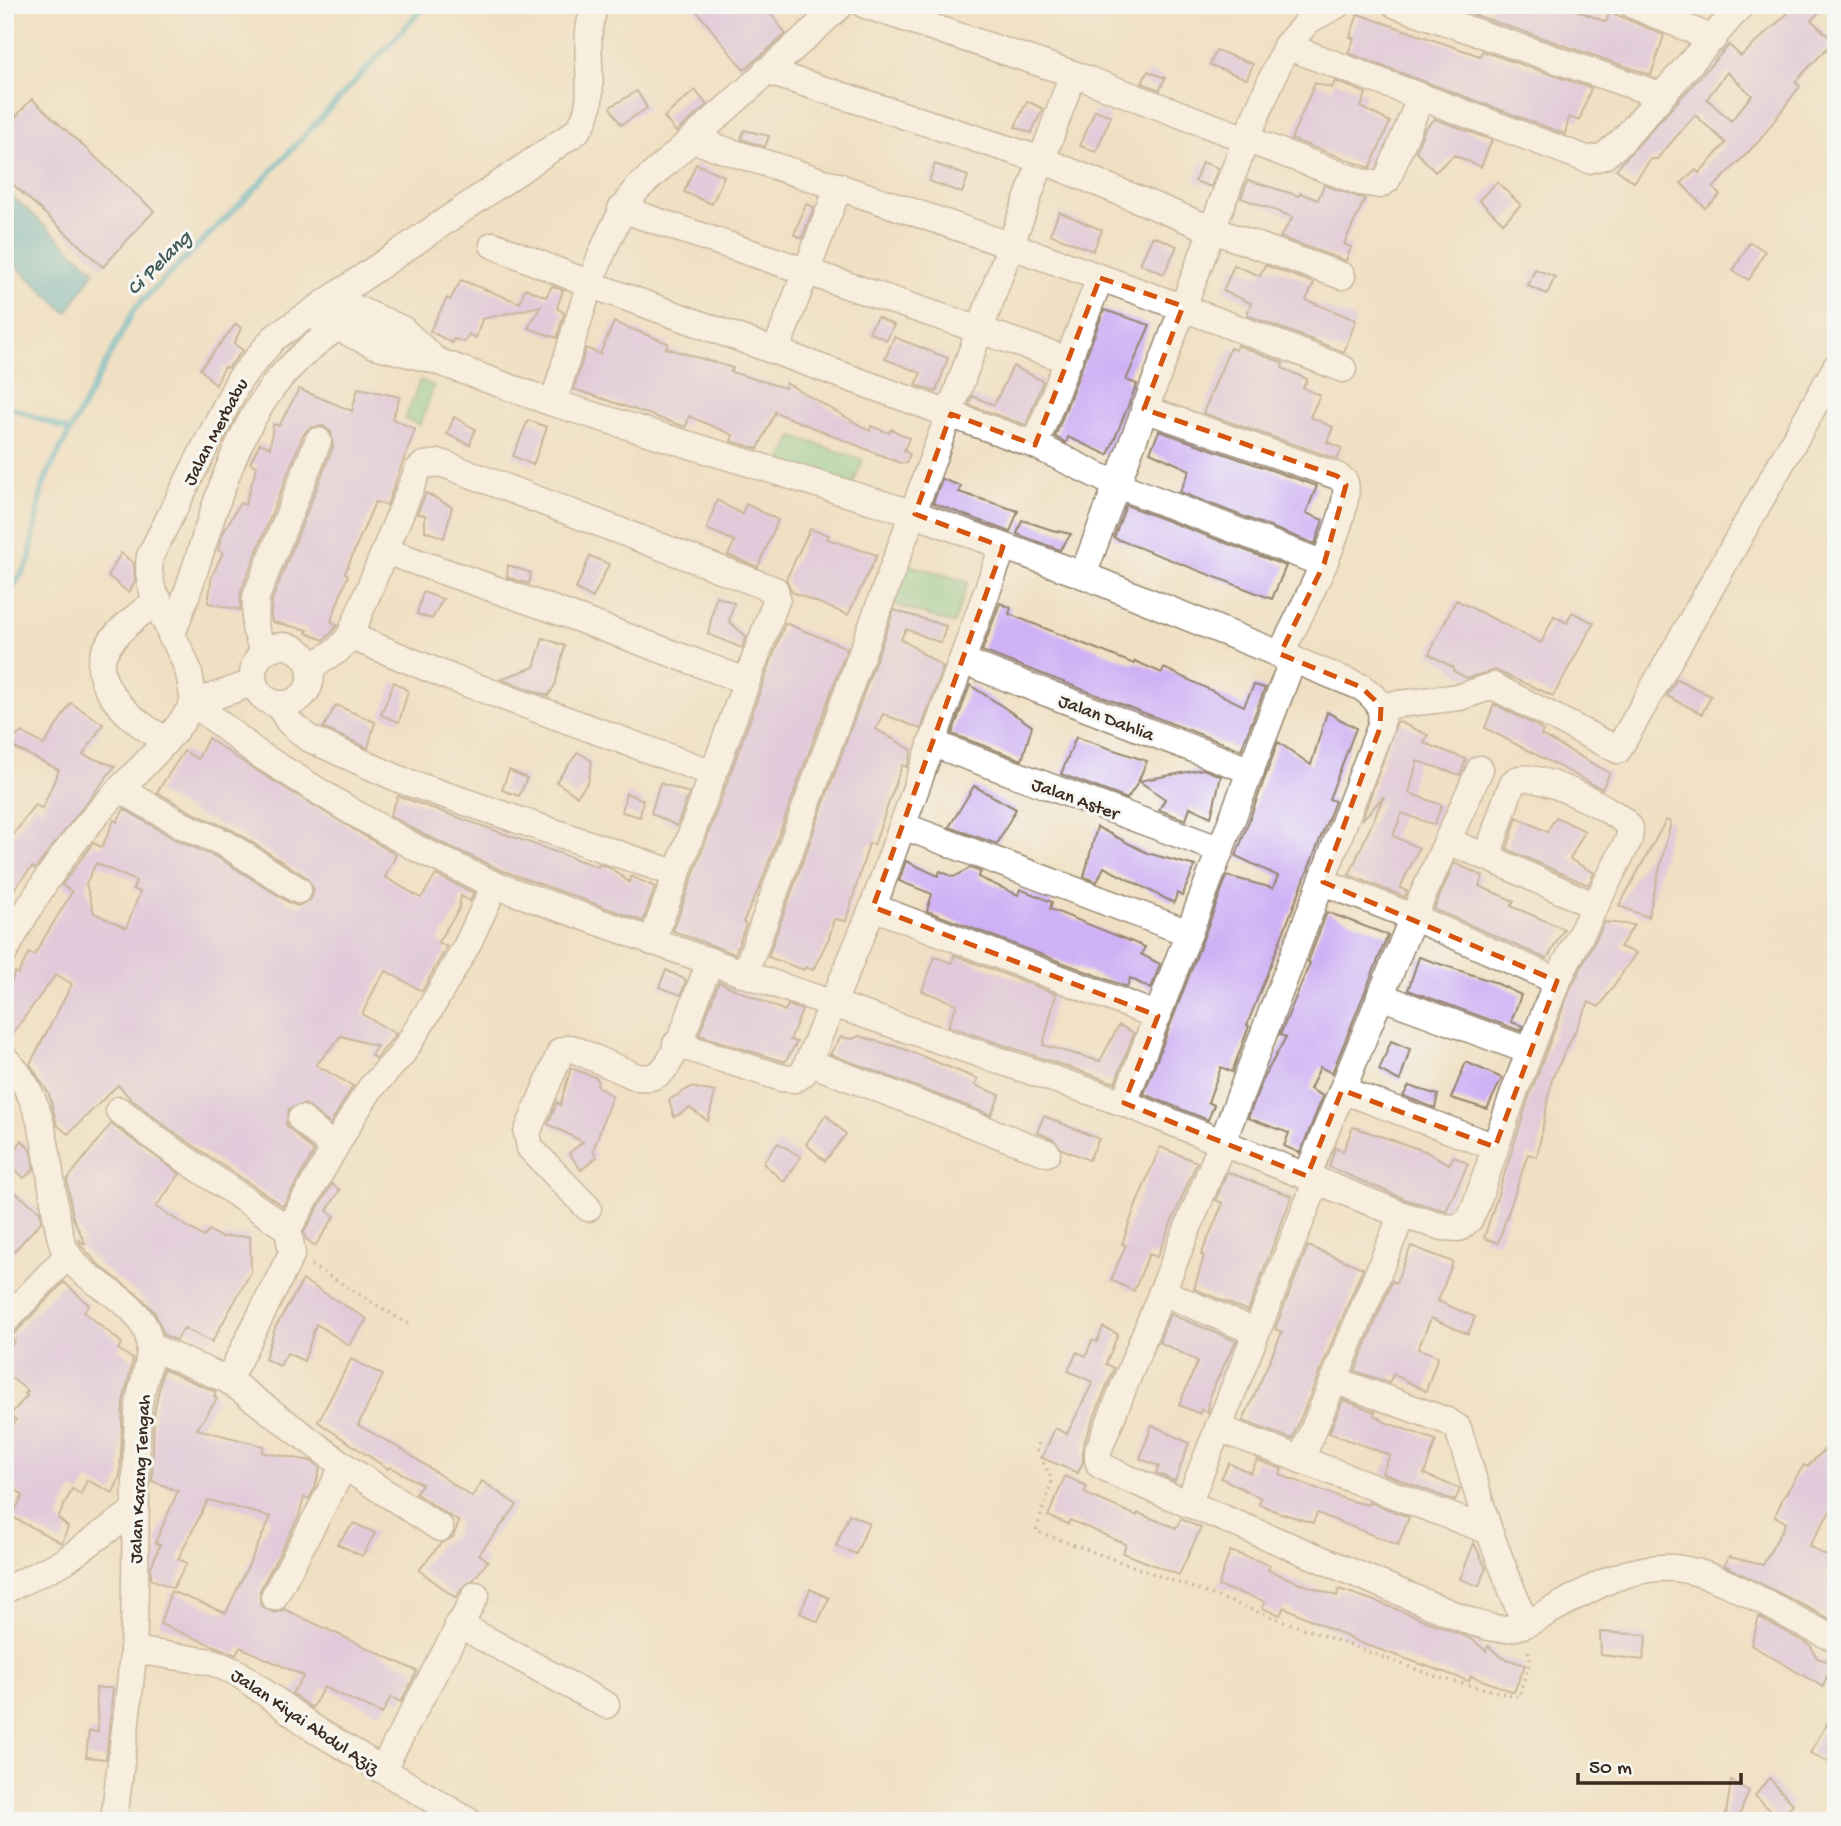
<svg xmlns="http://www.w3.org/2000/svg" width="1841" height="1826" font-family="'Gochi Hand',sans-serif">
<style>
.green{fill:#74c98d;stroke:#587a56;stroke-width:2}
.water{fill:#47afc6;stroke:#416c72;stroke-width:2}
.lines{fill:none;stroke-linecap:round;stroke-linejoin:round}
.stream{stroke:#47afc6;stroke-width:6}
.building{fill:#cfb2f5;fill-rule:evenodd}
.minor-casing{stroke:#968570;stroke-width:29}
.path{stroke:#968570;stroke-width:3.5;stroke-dasharray:2 5;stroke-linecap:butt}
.minor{stroke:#fff;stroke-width:26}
.marked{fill:none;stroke:#d7540e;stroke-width:5;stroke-dasharray:14 9;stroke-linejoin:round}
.labels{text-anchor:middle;stroke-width:6;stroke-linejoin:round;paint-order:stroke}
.street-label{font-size:19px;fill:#3b2a1e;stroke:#f6f6f2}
.water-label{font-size:21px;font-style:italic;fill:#3f5959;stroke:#f6f6f2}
</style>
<rect width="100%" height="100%" fill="#f6f6f2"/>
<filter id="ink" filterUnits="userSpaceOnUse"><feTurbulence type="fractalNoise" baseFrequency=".0143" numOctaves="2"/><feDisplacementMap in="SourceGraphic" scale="14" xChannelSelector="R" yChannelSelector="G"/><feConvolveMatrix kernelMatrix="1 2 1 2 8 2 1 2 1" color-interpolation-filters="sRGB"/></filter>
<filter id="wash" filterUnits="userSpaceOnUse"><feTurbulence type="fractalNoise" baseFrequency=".00686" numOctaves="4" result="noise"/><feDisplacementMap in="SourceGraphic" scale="28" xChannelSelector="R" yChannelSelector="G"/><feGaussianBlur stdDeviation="1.57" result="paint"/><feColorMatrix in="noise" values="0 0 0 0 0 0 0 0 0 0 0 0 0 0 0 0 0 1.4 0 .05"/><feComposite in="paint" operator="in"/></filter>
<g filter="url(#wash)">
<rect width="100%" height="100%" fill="#f0e0c3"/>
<g class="green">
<path d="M420 380 434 386 420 425 405 419Z"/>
<path d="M793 436 863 460 847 498 776 472Z"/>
<path d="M903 563 968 582 954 624 890 603Z"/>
</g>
<path class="water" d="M11 195 95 271 67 313 5 256V201Z"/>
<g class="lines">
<g class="stream">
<path d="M5 405 70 431"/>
<path d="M5 600 29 562 42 488 50 469 135 308 253 191 426 5"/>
</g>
</g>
<g id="blocks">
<g class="building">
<path d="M692 5H764L786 34 744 70Z"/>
<path d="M1446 5H1471L1489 13 1492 5H1563L1606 22 1610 12 1664 35 1651 75Z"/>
<path d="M1797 5H1827L1811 20 1834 41 1795 82 1800 86 1759 141 1713 188 1720 195 1705 208 1681 183 1696 170 1699 173 1726 143 1695 115 1657 159H1651L1634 182 1616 169 1729 45 1741 56ZM1727 72 1752 95 1731 121 1707 99Z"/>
<path d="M1358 14 1480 56 1482 51 1591 88 1579 121 1569 117 1565 134 1348 53 1354 39 1350 37Z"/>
<path d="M1216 50 1253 64 1247 79 1210 65Z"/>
<path d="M1148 71 1165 78 1160 90 1142 83Z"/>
<path d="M1335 81 1366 93 1361 107 1390 122 1370 168 1291 139 1315 83 1332 88Z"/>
<path d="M695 90 707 105 676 132 664 117Z"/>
<path d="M637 91 647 108 621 125 610 107Z"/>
<path d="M32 99 154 211 103 267 5 177V128Z"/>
<path d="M1027 101 1043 109 1031 133 1015 127Z"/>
<path d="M1095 110 1111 116 1096 152 1080 146Z"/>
<path d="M1435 119 1492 140 1481 167 1454 155 1435 172 1416 151 1425 128Z"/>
<path d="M744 130 769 136 765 147 741 139Z"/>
<path d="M1202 162 1218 168 1211 187 1195 181Z"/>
<path d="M696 164 724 176 712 204 684 192Z"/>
<path d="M935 164 968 176 962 193 929 181Z"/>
<path d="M1248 180 1299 196 1300 193 1318 200 1324 185 1365 199 1344 244 1351 247 1346 261 1280 237 1293 217 1241 198Z"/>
<path d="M1497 182 1521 205 1503 223 1479 200Z"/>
<path d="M806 204 814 207 802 238 794 235Z"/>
<path d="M1059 212 1102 230 1093 251 1050 234Z"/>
<path d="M1153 236 1177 246 1164 274 1140 264Z"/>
<path d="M1750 242 1765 251 1749 280 1733 271Z"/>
<path d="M1234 265 1260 276 1265 265 1314 283 1306 300 1356 320 1344 352 1247 315 1251 303 1223 291Z"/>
<path d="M1535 269 1555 277 1547 294 1528 286Z"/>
<path d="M461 280 520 303 525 288 546 297 552 286 563 290 557 308 564 313 557 338 528 328 541 306 482 319 476 338 469 334 464 342 453 339 452 343 430 331 447 298 450 300Z"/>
<path d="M1104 310 1150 325 1126 380 1137 384 1108 455 1068 437 1066 443 1055 437Z"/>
<path d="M877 317 894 325 887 340 869 332Z"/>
<path d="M614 322 668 343 666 348 733 368 731 372 785 388 786 383 870 431 871 426 889 433 891 429 909 438 904 451 910 454 906 463H900L775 412 758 449 731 441 733 435 689 416 686 427 574 389 586 348 600 354Z"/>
<path d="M236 324 241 328 234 344 243 350 228 368 224 367 216 385 200 369Z"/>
<path d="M894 337 948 358 936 392 916 385 921 373 885 359Z"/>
<path d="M1237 345 1283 363 1282 368 1307 379 1303 388 1320 395 1310 417 1333 427 1327 442 1342 448 1337 459 1203 413 1230 348 1236 350Z"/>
<path d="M1013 366 1043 381 1026 425 969 405 972 396 994 405Z"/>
<path d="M358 388 400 397 392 419 415 429 387 505 375 502 345 573 348 575 331 621 337 625 332 632 324 640 306 633 308 630 272 622 271 616 272 600 333 447 331 432 323 426 309 428 303 435 241 591 240 610 208 603 212 576 223 552 218 550 223 533 240 503 245 505 257 466 250 463 260 443 270 448 273 424 279 426 299 389 352 411Z"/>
<path d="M454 417 475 429 470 445 447 434Z"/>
<path d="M528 420 547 427 533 465 513 456Z"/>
<path d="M1159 431 1317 486 1306 513 1323 520 1315 544 1180 492 1190 470 1150 452Z"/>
<path d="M942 479 961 486 959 492 1018 511 1010 532 933 503Z"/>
<path d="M426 493 452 507 444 538 425 531V515L417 514Z"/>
<path d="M717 500 742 514 746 504 778 520 758 567 728 555 735 541 707 529Z"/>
<path d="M1126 505 1286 566 1272 599 1114 538Z"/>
<path d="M1022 520 1052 530 1071 534 1060 550 1017 534Z"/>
<path d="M810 529 829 535 827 539 877 555 848 615 792 592 786 579Z"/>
<path d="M121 553 134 563 135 581 129 593 108 576Z"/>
<path d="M590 556 609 564 593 598 576 589Z"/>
<path d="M508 565 531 573 529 584 507 577Z"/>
<path d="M423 592 443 599 432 619 417 614Z"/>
<path d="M716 596 734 603 729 622 746 636 742 648 708 634Z"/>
<path d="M1456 600 1541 643 1554 616 1567 623 1572 612 1594 623 1553 696 1495 670 1467 678 1453 671 1454 668 1429 654Z"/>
<path d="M1000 603 1011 608 1009 614 1134 664 1135 661 1162 673 1164 668 1244 706 1254 685 1265 688 1241 750 982 651Z"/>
<path d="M894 610 946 626 941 643 906 629 901 639 943 667 921 729 883 714 876 729 912 750 909 761 907 767 902 765 874 845 869 843 846 921 834 919 829 938 813 970 805 967 804 970 768 957Z"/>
<path d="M785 623 847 648 760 886 743 922 746 924 735 954 673 931Z"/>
<path d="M543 638 565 646 555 685 548 696 501 679 534 667Z"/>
<path d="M1677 679 1711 696 1702 714 1667 696Z"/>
<path d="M394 682 408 691 399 722 381 715Z"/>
<path d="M970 685 1032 726 1022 760 952 734Z"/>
<path d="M71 703 103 724 83 755 115 766 35 869 32 867 5 900V847L35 804 42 809 59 770 7 744 22 732 44 745Z"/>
<path d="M1494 704 1537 726 1543 731 1541 735 1610 773 1602 789 1485 728Z"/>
<path d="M336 705 375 722 368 748 323 728Z"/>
<path d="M1327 712 1356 728 1329 799 1335 801 1247 1025 1249 1026 1232 1072 1221 1067 1208 1102 1214 1105 1208 1120 1144 1094 1227 876 1273 888 1278 876 1236 856 1278 742 1311 765Z"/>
<path d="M1397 721 1428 735 1424 743 1466 759 1460 775 1417 761 1409 793 1442 805 1434 825 1402 813 1393 836 1419 848 1400 888 1407 891 1405 897 1349 875 1384 796 1362 820Z"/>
<path d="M1076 737 1147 761 1137 784 1127 799 1061 774Z"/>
<path d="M208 738 249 766 396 855 385 877 421 898 436 875 474 893 470 901 461 896 459 909 438 942 447 947 422 991 386 971 377 984 362 1014 396 1034 376 1059 371 1055 377 1046 341 1036 316 1065 353 1086 330 1124 305 1104 289 1109 286 1125 314 1152 283 1206 172 1131 131 1099 118 1085 68 1134 57 1125 49 1094 30 1064 72 984 56 974 5 1044V997L15 972 18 974 29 953 34 955 72 892 62 885 93 843 102 847 114 820 117 822 124 809 176 840 219 858 290 903 298 906 311 899 314 890 306 877 234 831 191 812 157 792 184 751 198 759ZM96 863 136 881 133 889 140 892 126 928 94 913 86 884Z"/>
<path d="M578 752 592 761 588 782 577 796 556 782Z"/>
<path d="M1203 769 1221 776 1211 817 1190 807 1186 820 1159 810 1165 799 1139 781Z"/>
<path d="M509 770 527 778 519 796 502 790Z"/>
<path d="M660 783 689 793 677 826 651 813Z"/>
<path d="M974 786 1016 809 997 844 949 827Z"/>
<path d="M626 793 643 800 640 817 622 812Z"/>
<path d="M398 796 598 867 599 864 612 869 629 882 631 876 655 887 643 921 501 870 425 835 390 815Z"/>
<path d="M1517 817 1547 832 1556 817 1585 831 1570 859 1594 873 1588 885 1507 849Z"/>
<path d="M1666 820 1671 822 1648 917 1619 906Z"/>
<path d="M1097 827 1147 853 1195 866 1182 896 1177 893 1174 903 1104 867 1097 882 1084 877Z"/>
<path d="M906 861 938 876 940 871 954 877 970 868 981 872 978 877 1018 895 1020 889 1052 902 1050 909 1145 947 1141 954 1160 964 1151 989 1130 978 1127 987 927 911 932 894 899 881Z"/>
<path d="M1454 863 1483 876 1479 886 1514 901 1511 906 1564 929 1547 959 1434 909Z"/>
<path d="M1327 912 1388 935 1332 1073 1320 1067 1310 1089 1323 1096 1300 1153 1284 1146 1289 1133 1248 1118 1264 1077 1286 1037 1280 1035 1310 963 1308 962Z"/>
<path d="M1605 922 1634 925 1620 947 1636 953 1599 1007 1589 1002 1552 1079 1537 1157 1528 1154 1498 1243 1484 1238 1529 1097 1571 987Z"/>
<path d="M954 955 1056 994 1043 1045 1100 1061 1119 1025 1134 1033 1115 1083 948 1026 957 1004 922 991 935 957 952 963Z"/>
<path d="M1419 957 1494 982 1521 995 1511 1022 1523 1026 1521 1031 1408 990Z"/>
<path d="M666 970 686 980 681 995 659 987Z"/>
<path d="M719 982 785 1011 788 1005 802 1010 790 1040 797 1042 785 1062 699 1035Z"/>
<path d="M859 1036 904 1049 978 1079 975 1085 1000 1095 991 1115 830 1054 841 1037 852 1039Z"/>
<path d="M1391 1041 1410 1049 1400 1081 1379 1070Z"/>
<path d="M1466 1062 1502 1078 1487 1109 1451 1098Z"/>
<path d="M571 1068 597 1078 598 1087 612 1096 593 1151 597 1157 581 1170 569 1153 583 1142 548 1124 557 1102 560 1105Z"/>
<path d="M1409 1086 1438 1095 1435 1108 1403 1096Z"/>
<path d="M691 1087 715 1092 708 1121 690 1108 674 1117 669 1100Z"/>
<path d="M826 1115 846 1134 825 1161 806 1144Z"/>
<path d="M1044 1116 1099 1139 1089 1160 1062 1149 1053 1139 1037 1132Z"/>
<path d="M111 1124 180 1174 156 1207 204 1237 209 1230 220 1237 250 1236 251 1272 212 1342 184 1328 176 1340 164 1335 155 1313 142 1298 99 1265 81 1246 79 1240 86 1245 73 1218 67 1180Z"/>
<path d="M1353 1127 1425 1151 1449 1164 1454 1156 1468 1164 1446 1211 1407 1200 1329 1167 1335 1148 1343 1151Z"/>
<path d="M22 1140 31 1151 34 1169 24 1178 6 1161Z"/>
<path d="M778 1143 801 1157 784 1182 763 1163Z"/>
<path d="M1160 1147 1197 1162 1157 1257 1149 1254 1134 1291 1111 1280 1126 1245 1122 1244 1134 1210Z"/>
<path d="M1227 1172 1292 1196 1248 1311 1194 1289 1204 1256 1201 1255 1223 1203 1216 1200Z"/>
<path d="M332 1184 340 1190 327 1211 335 1216 315 1246 306 1239 304 1232Z"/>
<path d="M13 1191 40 1211 41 1222 5 1261V1202Z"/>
<path d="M1308 1246 1363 1268 1292 1439 1243 1421 1282 1332 1275 1329Z"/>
<path d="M1411 1246 1453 1262 1438 1301 1475 1317 1468 1334 1431 1318 1418 1349 1438 1356 1426 1391 1393 1374 1389 1383 1355 1371 1392 1281 1396 1283Z"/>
<path d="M303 1280 367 1319 349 1345 316 1324 304 1361 287 1353 280 1366 265 1359 275 1328Z"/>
<path d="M64 1282 89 1305 84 1312 122 1343 118 1349 133 1359 123 1402 120 1477 113 1493 87 1480 81 1494 72 1489 58 1518 68 1527 62 1543 12 1517 23 1495 5 1482V1437L16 1420 10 1415 27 1396 25 1394 28 1391 5 1373V1353L15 1341 8 1336 16 1332Z"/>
<path d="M1170 1314 1236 1341 1210 1394 1208 1412 1201 1409 1200 1414 1179 1405 1198 1361 1159 1342Z"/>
<path d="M1103 1327 1118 1334 1106 1364 1114 1368 1083 1445V1462L1078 1473 1042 1458 1055 1428 1067 1434 1093 1382 1068 1371 1077 1352 1086 1356 1092 1340 1097 1342Z"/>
<path d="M351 1359 383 1375 358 1425 403 1450 472 1497 482 1481 517 1505 479 1554 488 1561 473 1580 463 1587 456 1598 419 1570 441 1543 453 1537 459 1522 415 1493 422 1484 390 1467 388 1469 318 1422Z"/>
<path d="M163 1369 216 1392 214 1396 217 1399 197 1429 264 1446 262 1452 311 1461 320 1468 315 1487 309 1499 304 1497 299 1516 260 1590V1605L274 1613 284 1609 417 1671 401 1702 391 1697 382 1714 324 1687 312 1708 292 1693 304 1676 240 1647 236 1655 160 1624 171 1591 226 1613 271 1517 208 1500 178 1559 187 1563 173 1588 151 1579V1567L160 1545 155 1543 178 1491 152 1481 154 1414Z"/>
<path d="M1343 1400 1375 1412 1374 1415 1387 1423 1436 1440 1424 1474 1460 1489 1455 1501 1382 1473 1390 1455 1329 1433Z"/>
<path d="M1152 1425 1189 1443 1175 1481 1156 1473 1159 1466 1140 1459Z"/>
<path d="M1836 1438V1502L1809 1546 1834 1560 1826 1577 1836 1585V1622L1724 1565 1729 1557 1763 1565 1786 1523 1775 1516 1783 1498 1804 1465 1807 1467Z"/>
<path d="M1257 1460 1282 1469 1280 1475 1348 1500 1368 1505 1369 1502 1409 1517 1398 1545 1317 1513 1313 1523 1277 1512 1259 1504 1261 1498 1221 1478 1229 1463 1251 1473Z"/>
<path d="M1065 1476 1087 1486 1084 1493 1137 1516 1138 1513 1176 1528 1181 1519 1201 1528 1179 1575 1123 1553 1126 1544 1070 1520 1068 1524 1048 1516Z"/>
<path d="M849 1514 869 1523 856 1554 836 1546Z"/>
<path d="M354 1523 375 1533 362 1556 337 1544Z"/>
<path d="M1474 1543 1486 1568 1479 1586 1460 1579Z"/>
<path d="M1230 1551 1270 1565 1268 1570 1302 1584 1337 1596 1339 1589 1378 1602 1472 1639 1486 1651 1488 1646 1501 1657 1525 1665 1514 1692 1471 1676 1469 1681 1358 1642 1284 1607 1280 1615 1262 1608 1265 1601 1218 1586Z"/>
<path d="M810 1589 829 1598 818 1622 800 1613Z"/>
<path d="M1759 1617 1810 1645 1817 1658 1832 1663 1823 1687 1751 1645Z"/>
<path d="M1600 1632 1647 1635 1643 1660 1601 1655Z"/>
<path d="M96 1688H113L106 1759 86 1757 89 1731 98 1732Z"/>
<path d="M1836 1708V1754L1831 1763 1810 1753Z"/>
<path d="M1769 1778 1793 1804 1780 1819 1755 1796Z"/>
<path d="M1731 1781 1749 1791 1737 1821H1725Z"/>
</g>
</g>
</g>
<g filter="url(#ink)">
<use href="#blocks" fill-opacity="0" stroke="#968570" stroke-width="2"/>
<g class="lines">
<g class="minor-casing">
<g id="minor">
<path d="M865 5 1073 74 1360 182 1380 185 1387 180 1421 96"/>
<path d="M1396 5 1660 95"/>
<path d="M1633 5 1713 39"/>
<path d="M1286 46 1589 160 1604 156 1622 141 1741 5"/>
<path d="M766 71 1042 160 1213 230 1342 276"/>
<path d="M693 140C912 209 1129 285 1343 369"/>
<path d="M621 209 1069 360"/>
<path d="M493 245 592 285 1035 445 1115 484 1324 564"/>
<path d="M345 304 402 329 433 358"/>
<path d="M310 314 374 345 437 361 553 403 915 514 1083 575 1361 687C1377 698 1385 708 1380 728L1222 1143 1098 1451V1460L1100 1465 1122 1476 1469 1621C1482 1625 1497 1631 1511 1628 1525 1626 1537 1618 1550 1611 1590 1589 1627 1565 1674 1568 1728 1573 1786 1619 1836 1639"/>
<path d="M776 350 839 186"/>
<path d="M553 403C576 334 594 247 637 189L841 5"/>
<path d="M1144 409 1337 476 1345 482C1354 513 1296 622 1280 655"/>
<path d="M1035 445 1100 278"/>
<path d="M385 551 555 610 746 681"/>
<path d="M1083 575 1246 139 1286 46 1309 20 1337 5"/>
<path d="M158 599C140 615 108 635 102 659 94 690 142 731 167 739"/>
<path d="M171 636C205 555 219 460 272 388 296 356 328 332 361 312"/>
<path d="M350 636 452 678 712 773"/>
<circle cx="282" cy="675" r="29"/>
<path d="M263 651 255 628 256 597 318 441"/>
<path d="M963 661 1251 771"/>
<path d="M311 667 338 650 350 636 418 470 424 465 441 463 775 590 777 598 652 942"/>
<path d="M194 703 257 753 349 810 418 849 495 885 745 974 1124 1103 1402 1215 1443 1227 1459 1228 1470 1219 1476 1205 1514 1092 1557 981 1629 839 1630 828C1623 812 1528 767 1515 781 1509 786 1492 844 1487 857L1457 845 1445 846 1413 917 1307 1176"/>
<path d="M194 703 253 683"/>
<path d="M278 704 289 722 308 738 401 780 677 874"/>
<path d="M1381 706 1460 697 1493 686 1618 750 1836 367"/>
<path d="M931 743 1221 850"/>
<path d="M120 789 184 826 226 844 298 890"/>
<path d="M903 826 1189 933"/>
<path d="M1445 846 1480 769"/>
<path d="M1487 857 1595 906"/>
<path d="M1323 882 1413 917 1557 981"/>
<path d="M873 907 1158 1016"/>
<path d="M5 951C35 893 74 835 121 788 147 762 175 735 194 703 192 692 191 680 188 670 176 635 143 595 150 556L239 380 274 338 576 132C605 101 576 45 596 5"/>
<path d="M745 974 1073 74"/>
<path d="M1380 996 1529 1051"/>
<path d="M676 1044 782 1078 795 1079 803 1074 873 907 1003 547"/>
<path d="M5 1059C53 1105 46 1179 61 1239 71 1282 135 1292 148 1335 155 1361 139 1387 138 1413 134 1492 137 1572 133 1652 129 1708 120 1765 114 1821"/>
<path d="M808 1062 1047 1153"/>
<path d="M1342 1090 1495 1147"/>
<path d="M1124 1103 1293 659"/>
<path d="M119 1110 163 1144 288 1229"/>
<path d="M301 1119 333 1147"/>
<path d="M588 1208 530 1148 527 1133 561 1051 571 1048 637 1077C648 1078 655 1078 663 1070 679 1053 696 996 706 972L708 960"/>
<path d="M1162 1292 1256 1332"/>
<path d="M5 1321 68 1255"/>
<path d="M151 1347 228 1380 292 1253 288 1229 354 1114 370 1089 402 1054 433 1004 467 945 495 885"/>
<path d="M228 1380 344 1466"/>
<path d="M1334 1380 1447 1421 1458 1428 1489 1531"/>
<path d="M1218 1428 1489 1531 1525 1624"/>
<path d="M1301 1460 1402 1215"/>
<path d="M1188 1504 1317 1180"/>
<path d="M5 1590 63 1562 134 1511"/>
<path d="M274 1597 344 1466 440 1528"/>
<path d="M458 1624 606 1705"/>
<path d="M133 1650 212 1662 238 1673 313 1728 468 1821"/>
<path d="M382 1770 476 1595"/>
</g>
</g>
<g class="path">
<path d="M311 1265 408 1324"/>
<path d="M1038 1443 1037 1450 1052 1480 1036 1531 1440 1678 1519 1697 1530 1660 1528 1647"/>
</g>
<use href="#minor" class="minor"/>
</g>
</g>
<path d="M0 0H1841V1826H0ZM1100 278 1183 306 1144 409 1337 476 1346 485 1324 564 1280 654 1361 687 1381 706 1380 728 1323 882 1557 981 1495 1147 1342 1090 1307 1176 1124 1103 1158 1016 873 907 1003 547 915 514 951 414 1035 445Z" fill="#f0e0c3" fill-opacity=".55" fill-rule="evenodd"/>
<path class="marked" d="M1100 278 1183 306 1144 409 1337 476 1346 485 1324 564 1280 654 1361 687 1381 706 1380 728 1323 882 1557 981 1495 1147 1342 1090 1307 1176 1124 1103 1158 1016 873 907 1003 547 915 514 951 414 1035 445Z"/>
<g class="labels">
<g class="street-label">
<text transform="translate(214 431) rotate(-62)" y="7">Jalan Merbabu</text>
<text transform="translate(1107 716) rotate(21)" y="7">Jalan Dahlia</text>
<text transform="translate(1076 797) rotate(20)" y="7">Jalan Aster</text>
<text transform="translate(138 1479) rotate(-87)" y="7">Jalan Karang Tengah</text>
<text transform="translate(306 1720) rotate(34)" y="7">Jalan Kiyai Abdul Aziz</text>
</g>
<g class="water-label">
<text transform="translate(158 262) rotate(-45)" y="7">Ci Pelang</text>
</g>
</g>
<rect width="1841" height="1826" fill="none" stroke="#f6f6f2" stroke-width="28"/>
<path d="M1578 1773v10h163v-10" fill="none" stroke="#3b2a1e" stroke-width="3.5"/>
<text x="1589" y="1773" font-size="21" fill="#3b2a1e" stroke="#f6f6f2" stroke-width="5" paint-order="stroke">50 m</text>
</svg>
